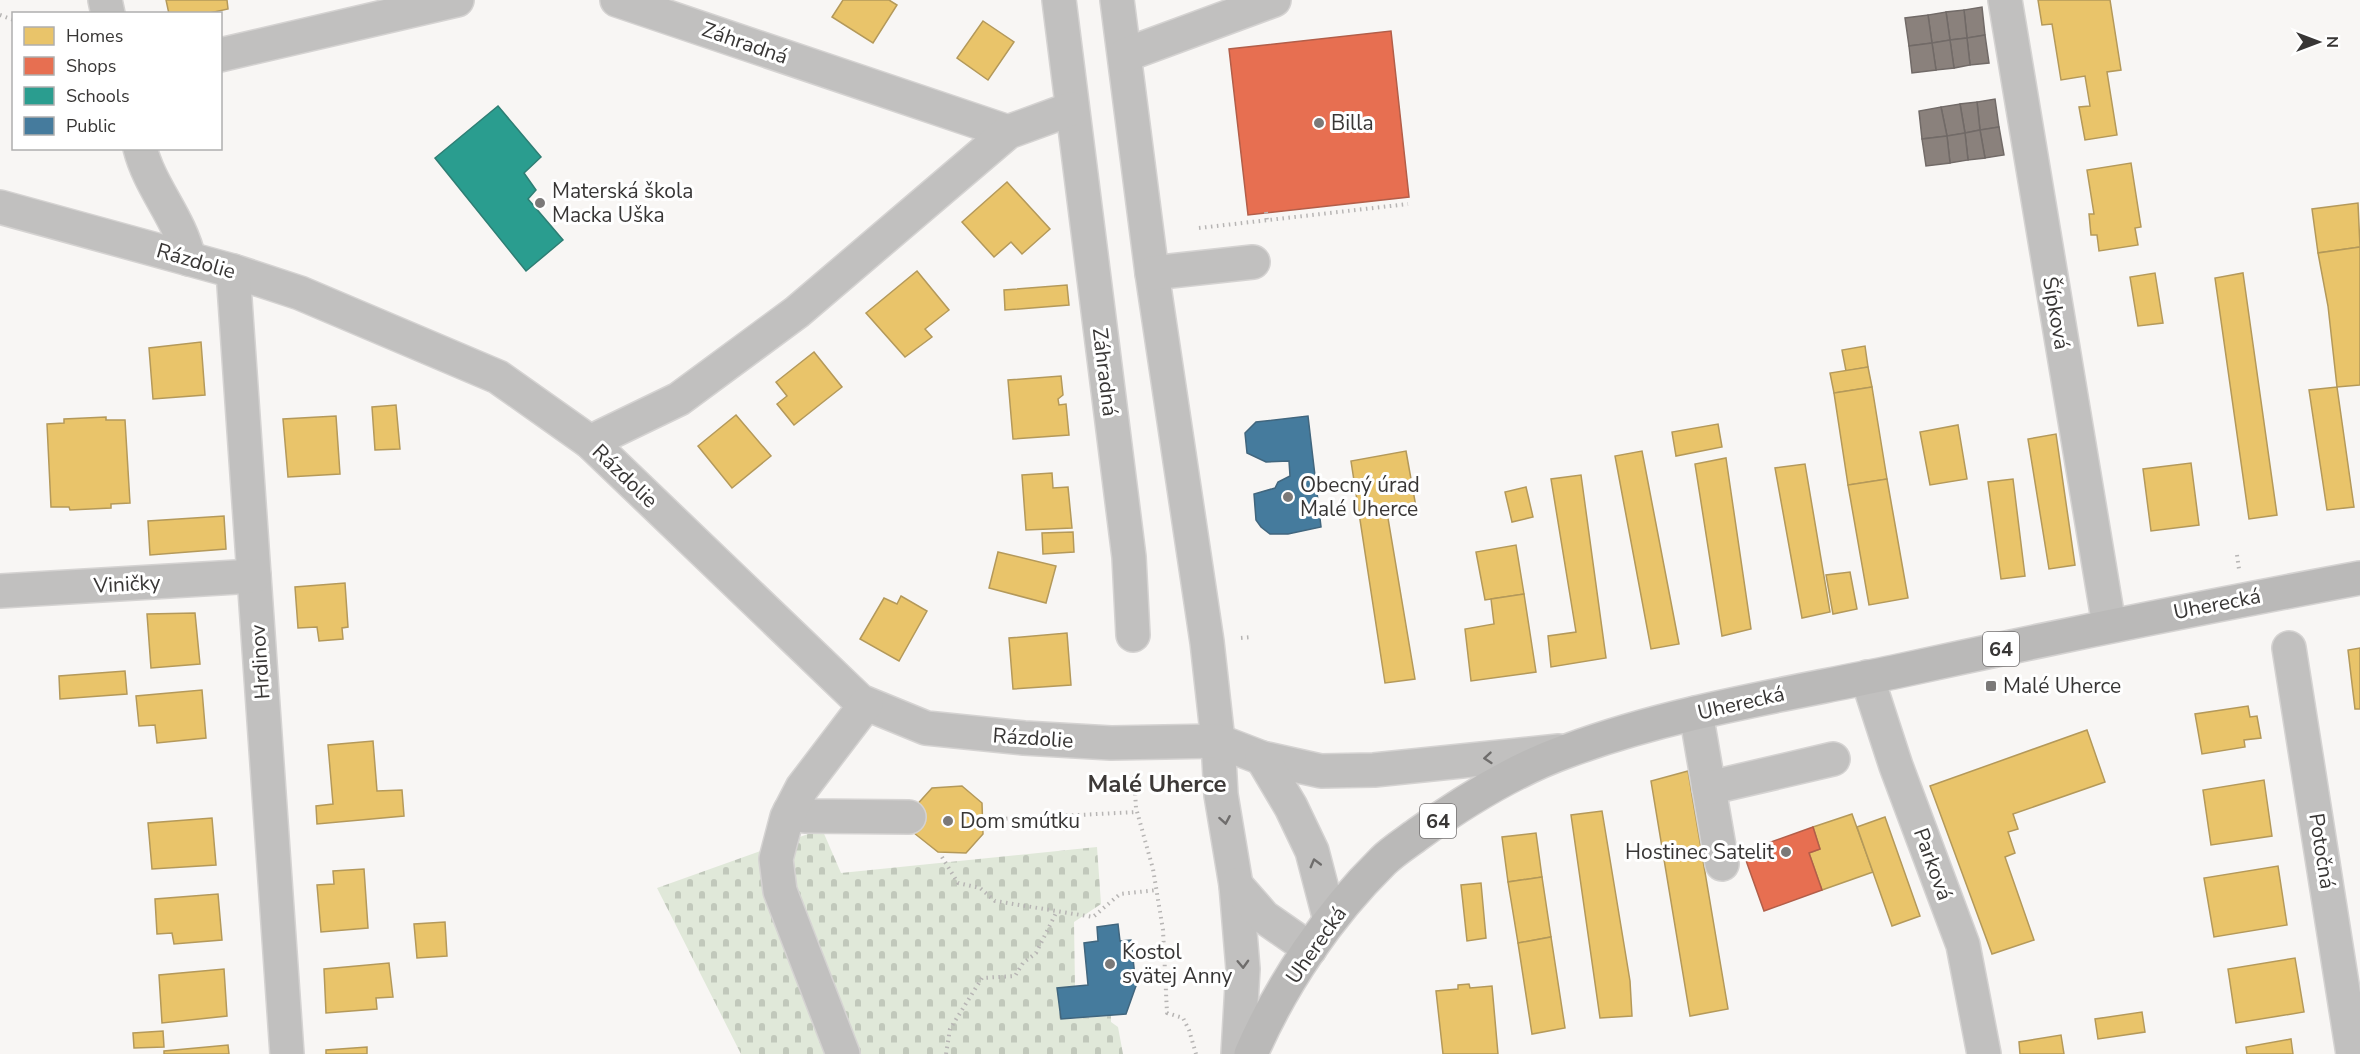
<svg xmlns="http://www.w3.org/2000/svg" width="2360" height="1054" font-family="'Nunito Sans',sans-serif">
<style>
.cemetery{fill:url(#cemetery-stones)}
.homes{fill:#e9c46a;stroke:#b4995a;stroke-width:1.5}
.shops{fill:#e76f51;stroke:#b25e49;stroke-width:1.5}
.schools{fill:#2a9d8f;stroke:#2e7e74;stroke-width:1.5}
.public{fill:#457b9d;stroke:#41667e;stroke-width:1.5}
.industry{fill:#8a817c;stroke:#716a67;stroke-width:1.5}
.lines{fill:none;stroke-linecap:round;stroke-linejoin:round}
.minor-casing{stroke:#d5d3d2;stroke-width:36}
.major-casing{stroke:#d5d3d2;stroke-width:36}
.path{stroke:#b7b5b4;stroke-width:4;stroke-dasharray:1.5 4.5;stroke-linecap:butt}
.minor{stroke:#c1c0bf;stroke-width:33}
.major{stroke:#bab9b8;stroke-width:33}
.oneway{stroke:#6f6d6c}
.poi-dot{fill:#7b7978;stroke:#fff;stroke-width:2}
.labels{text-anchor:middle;stroke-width:6;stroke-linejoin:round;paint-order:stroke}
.shield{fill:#fff;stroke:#747272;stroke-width:1.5}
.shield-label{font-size:20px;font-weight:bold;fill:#383635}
.street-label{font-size:21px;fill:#383635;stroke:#fff}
.poi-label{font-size:21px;fill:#383635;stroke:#fff;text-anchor:start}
.quarter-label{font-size:24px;font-weight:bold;fill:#3d3937;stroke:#fff}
</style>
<defs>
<pattern id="cemetery-stones" width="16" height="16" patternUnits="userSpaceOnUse" patternTransform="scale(1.5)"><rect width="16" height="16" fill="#e0e8d9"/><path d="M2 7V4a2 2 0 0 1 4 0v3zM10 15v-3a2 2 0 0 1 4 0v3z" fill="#c1c8bb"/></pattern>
</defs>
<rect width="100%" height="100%" fill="#f8f6f4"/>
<path class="cemetery" d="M822 829 841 873 1097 847 1101 904 1074 922 1075 987 1064 990 1065 1019 1111 1016V1022L1118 1027 1123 1054H741L657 888Z"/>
<g class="homes">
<path d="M166 0H227L228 9 205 14H169Z"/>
<path d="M843 0H889L897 5 873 43 832 17Z"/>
<path d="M2038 0H2110L2121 70 2107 72 2117 135 2085 140 2079 107 2090 106 2085 76 2061 80 2052 24 2042 25Z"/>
<path d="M983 21 1014 42 988 80 957 58Z"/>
<path d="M2131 163 2141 227 2135 228 2138 245 2099 251 2097 235H2091L2089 214H2094L2087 170Z"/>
<path d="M1007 182 1050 229 1022 254 1011 242 994 257 962 222Z"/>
<path d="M2358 203 2360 247 2318 253 2312 209Z"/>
<path d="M2360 247V385L2337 387 2328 306 2318 253Z"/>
<path d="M917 271 949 310 925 329 932 337 905 357 866 313Z"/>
<path d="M2155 273 2163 323 2138 326 2130 277Z"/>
<path d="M2243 273 2277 515 2249 519 2215 278Z"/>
<path d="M1067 285 1069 305 1005 310 1004 290Z"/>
<path d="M201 342 205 395 153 399 149 348Z"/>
<path d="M1865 346 1868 367 1846 371 1842 350Z"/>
<path d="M814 352 842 387 794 425 777 404 787 396 776 382Z"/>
<path d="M1868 367 1872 387 1834 393 1830 373Z"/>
<path d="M1061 376 1063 395 1058 399 1059 405 1066 404 1069 435 1013 439 1008 380Z"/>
<path d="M1872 387 1887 479 1848 485 1834 393Z"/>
<path d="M2337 387 2354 507 2327 510 2309 390Z"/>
<path d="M396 405 400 449 375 450 372 407Z"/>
<path d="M736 415 771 456 732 488 698 446Z"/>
<path d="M336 416 340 474 288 477 283 419Z"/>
<path d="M106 417V420H125L130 503 111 504V508L70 510 69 507H51L47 424 64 423V419Z"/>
<path d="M1718 424 1722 447 1676 456 1672 432Z"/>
<path d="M1958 425 1967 479 1930 485 1920 432Z"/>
<path d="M2056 434 2075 565 2049 569 2028 439Z"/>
<path d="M1406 451 1416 507 1387 512 1415 679 1385 683 1351 461Z"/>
<path d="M1642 451 1679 644 1651 649 1615 456Z"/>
<path d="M1726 458 1751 629 1722 636 1695 464Z"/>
<path d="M2191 463 2199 525 2151 531 2143 469Z"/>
<path d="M1805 464 1830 612 1802 618 1775 468Z"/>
<path d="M1052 473 1053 488 1068 487 1072 528 1026 530 1022 475Z"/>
<path d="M1581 475 1606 658 1551 667 1548 636 1576 632 1551 479Z"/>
<path d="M1887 479 1908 598 1869 605 1848 485Z"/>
<path d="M2013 479 2025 576 2001 579 1988 482Z"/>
<path d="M1526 487 1533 517 1512 522 1505 492Z"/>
<path d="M224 516 226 549 150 555 148 521Z"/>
<path d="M1073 532 1074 552 1043 554 1042 533Z"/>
<path d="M1516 545 1524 594 1485 600 1476 552Z"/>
<path d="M998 552 1056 566 1046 603 989 588Z"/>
<path d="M1850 572 1857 609 1833 614 1826 575Z"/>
<path d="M345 583 348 627 342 628 343 639 319 641 317 627 298 628 295 587Z"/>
<path d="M1524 594 1536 672 1471 681 1465 629 1494 624 1491 599Z"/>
<path d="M901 596 927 611 899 661 860 639 884 598 897 604Z"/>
<path d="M195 613 200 664 151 668 147 614Z"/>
<path d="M1067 633 1071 685 1013 689 1009 638Z"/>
<path d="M2360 648V709H2355L2348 650Z"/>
<path d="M125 671 127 694 60 699 59 676Z"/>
<path d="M202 690 206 738 157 743 155 725 139 726 136 696Z"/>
<path d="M2248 706 2250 717 2257 716 2261 738 2244 740 2245 747 2202 754 2195 714Z"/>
<path d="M2087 730 2105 782 2013 814 2018 829 2008 832 2015 853 2005 857 2034 940 1992 954 1930 786Z"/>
<path d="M373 741 377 791 402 790 404 816 317 824 316 806 333 804 328 745Z"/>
<path d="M1688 771 1728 1009 1690 1016 1651 781Z"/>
<path d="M2264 780 2272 836 2211 845 2203 790Z"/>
<path d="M962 786 982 803 983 834 966 853 938 852 914 833 913 809 932 788Z"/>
<path d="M1602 811 1630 981 1632 1016 1600 1018 1571 815Z"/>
<path d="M1852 814 1873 872 1822 890 1809 853 1820 849 1813 827Z"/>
<path d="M1885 817 1920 916 1892 926 1857 827Z"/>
<path d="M212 818 216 865 152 869 148 823Z"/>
<path d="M1536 833 1542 877 1508 882 1502 837Z"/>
<path d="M2278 866 2287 925 2214 937 2204 878Z"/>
<path d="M364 869 368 928 321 932 317 885 334 884 333 871Z"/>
<path d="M1542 877 1551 937 1518 943 1508 882Z"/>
<path d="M1481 883 1486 938 1467 941 1461 885Z"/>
<path d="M218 894 222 940 174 944 172 933 157 934 155 899Z"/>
<path d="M445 922 447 956 417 958 414 924Z"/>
<path d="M1551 937 1565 1028 1532 1034 1518 943Z"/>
<path d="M2295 958 2304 1012 2236 1023 2228 969Z"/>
<path d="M389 963 393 997 376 998 377 1009 326 1013 324 969Z"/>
<path d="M224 969 227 1016 162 1023 159 975Z"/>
<path d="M1469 984 1470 988 1492 986 1498 1054H1443L1436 991 1458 989V985Z"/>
<path d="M2142 1012 2145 1032 2098 1039 2095 1019Z"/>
<path d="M163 1031 164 1047 134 1048 133 1033Z"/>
<path d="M2061 1035 2064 1054H2020L2019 1042Z"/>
<path d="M2291 1039 2293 1054H2247L2246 1047Z"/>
<path d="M228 1045 229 1054H164V1051Z"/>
<path d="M367 1047V1054H326V1050Z"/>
</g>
<g class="shops">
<path d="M1391 31 1409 197 1248 215 1229 49Z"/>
<path d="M1813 827 1820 849 1809 853 1822 890 1764 911 1743 852Z"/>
</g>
<path class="schools" d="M498 106 541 157 524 173 536 190 528 199 563 240 526 271 435 158Z"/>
<g class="public">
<path d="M1308 416 1321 527 1288 534H1270L1261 527 1256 520 1254 494 1275 488 1278 482 1290 476 1289 461 1266 462 1247 453 1245 433 1256 422Z"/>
<path d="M1118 924 1120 941 1131 940 1136 986 1126 1014 1061 1019 1057 988 1088 985 1084 943 1098 941 1097 927Z"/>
</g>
<g class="industry">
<path d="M1982 7 1985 35 1967 38 1964 10Z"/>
<path d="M1964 10 1967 38 1950 40 1946 12Z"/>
<path d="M1946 12 1950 40 1932 43 1928 15Z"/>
<path d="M1928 15 1932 43 1909 46 1905 18Z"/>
<path d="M1985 35 1989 63 1970 65 1967 38Z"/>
<path d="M1967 38 1970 65 1954 68 1950 40Z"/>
<path d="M1950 40 1954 68 1936 70 1932 43Z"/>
<path d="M1932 43 1936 70 1912 73 1909 46Z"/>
<path d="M1995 99 1999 127 1980 130 1977 102Z"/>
<path d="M1977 102 1980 130 1965 133 1960 104Z"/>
<path d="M1960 104 1965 133 1947 136 1941 107Z"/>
<path d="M1941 107 1947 136 1922 139 1919 111Z"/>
<path d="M1999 127 2004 155 1985 158 1980 130Z"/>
<path d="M1980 130 1985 158 1968 160 1965 133Z"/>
<path d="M1965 133 1968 160 1950 163 1947 136Z"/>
<path d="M1947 136 1950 163 1926 166 1922 139Z"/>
</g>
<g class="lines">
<g class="minor-casing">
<g id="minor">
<path d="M105 0 108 14"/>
<path d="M617 0 1008 132"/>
<path d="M1059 0 1129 557 1133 635"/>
<path d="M1117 0 1152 273 1207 642 1218 741 1221 795 1236 885 1243 969 1238 1054"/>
<path d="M2005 0 2109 625"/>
<path d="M220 55 457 0"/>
<path d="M1125 55 1274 0"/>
<path d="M140 148C150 188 180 218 189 259"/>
<path d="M0 207 233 271 300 293 498 377 590 442 860 701 926 728 1024 738 1111 743 1218 741 1262 758 1321 771 1374 770 1559 751"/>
<path d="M233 271 287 1054"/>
<path d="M1152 273 1253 262"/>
<path d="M590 442 679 399 797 312 1008 132 1071 109"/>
<path d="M0 591 254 576"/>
<path d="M2289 648 2353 1054"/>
<path d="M1867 677 1896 766 1963 945 1984 1054"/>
<path d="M1696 713 1722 864"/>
<path d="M1262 758 1291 807 1312 851 1330 920"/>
<path d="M1709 788 1833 759"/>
<path d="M790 811 805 816 909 817"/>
<path d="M1236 885 1264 917 1310 949"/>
<path d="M843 1054 780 891 776 859 787 817 802 788 866 704"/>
</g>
</g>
<g class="major-casing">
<path id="major" d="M1251 1054C1282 983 1328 915 1383 861 1393 851 1406 843 1418 834 1464 801 1514 770 1567 751 1672 712 1784 695 1894 672 2049 638 2204 607 2360 578"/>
</g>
<g class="path">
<path d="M0 15 14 20"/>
<path d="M1266 212 1267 221"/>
<path d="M1199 228 1408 204"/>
<path d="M2237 555 2239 569"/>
<path d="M1241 638 1252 637"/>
<path d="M1134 776 1136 808 1153 869 1163 930 1167 1013 1183 1018 1189 1030 1196 1054"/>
<path d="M1000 819 1137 812"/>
<path d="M942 857 958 883 980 888 995 901 1093 917 1120 894 1157 890"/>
<path d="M946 1054 950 1029 982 978 1015 976 1023 963 1036 953 1057 911"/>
</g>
<use href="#minor" class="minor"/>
<use href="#major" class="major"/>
</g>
<defs><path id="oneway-chevron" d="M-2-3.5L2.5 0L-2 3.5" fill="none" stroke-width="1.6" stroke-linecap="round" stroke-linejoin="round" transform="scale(1.5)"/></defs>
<g class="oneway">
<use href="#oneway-chevron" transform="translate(1488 758) rotate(175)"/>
<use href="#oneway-chevron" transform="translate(1225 820) rotate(80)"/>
<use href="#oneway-chevron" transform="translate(1315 863) rotate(-105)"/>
<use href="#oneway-chevron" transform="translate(1243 964) rotate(88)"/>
</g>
<g class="poi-dot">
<circle cx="1319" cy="123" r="6"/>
<circle cx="540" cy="203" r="6"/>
<circle cx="1288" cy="497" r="6"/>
<rect x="1985" y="680" width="12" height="12" rx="3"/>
<circle cx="948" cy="821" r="6"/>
<circle cx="1786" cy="852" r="6"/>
<circle cx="1110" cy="964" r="6"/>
</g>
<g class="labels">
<g class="shield">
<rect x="1983" y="632" width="36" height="34" rx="4.5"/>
<rect x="1420" y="804" width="36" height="34" rx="4.5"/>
</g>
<g class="shield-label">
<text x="2001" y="656">64</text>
<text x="1438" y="828">64</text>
</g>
<g class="street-label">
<text transform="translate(745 43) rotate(19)" y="7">Záhradná</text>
<text transform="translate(196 261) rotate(16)" y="7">Rázdolie</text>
<text transform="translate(2056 313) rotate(80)" y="7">Šípková</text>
<text transform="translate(1105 372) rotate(83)" y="7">Záhradná</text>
<text transform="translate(625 476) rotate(44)" y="7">Rázdolie</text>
<text transform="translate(127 584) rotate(-3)" y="7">Viničky</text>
<text transform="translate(2217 604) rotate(-11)" y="7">Uherecká</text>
<text transform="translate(260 662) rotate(-94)" y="7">Hrdinov</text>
<text transform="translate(1741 703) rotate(-13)" y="7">Uherecká</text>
<text transform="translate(1033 738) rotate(4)" y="7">Rázdolie</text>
<text transform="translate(2322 851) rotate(81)" y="7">Potočná</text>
<text transform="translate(1933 864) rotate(70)" y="7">Parková</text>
<text transform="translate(1316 945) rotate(-55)" y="7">Uherecká</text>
</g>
<g class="poi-label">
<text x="1331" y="130">Billa</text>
<text x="552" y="198">Materská škola<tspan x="552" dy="24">Macka Uška</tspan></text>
<text x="1300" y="492">Obecný úrad<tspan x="1300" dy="24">Malé Uherce</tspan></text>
<text x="2003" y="693">Malé Uherce</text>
<text x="960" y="828">Dom smútku</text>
<text x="1774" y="859" text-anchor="end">Hostinec Satelit</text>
<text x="1122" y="959">Kostol<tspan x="1122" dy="24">svätej Anny</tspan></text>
</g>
<g class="quarter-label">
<text x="1157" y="792">Malé Uherce</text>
</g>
</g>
<rect x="12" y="12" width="210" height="138" fill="#ffffff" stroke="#afafae" stroke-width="1.5"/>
<rect x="24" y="27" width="30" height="18" fill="#e9c46a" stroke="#afafae" stroke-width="1.5"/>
<text x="66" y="42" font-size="18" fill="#383635">Homes</text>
<rect x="24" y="57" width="30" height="18" fill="#e76f51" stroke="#afafae" stroke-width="1.5"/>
<text x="66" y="72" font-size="18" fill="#383635">Shops</text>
<rect x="24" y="87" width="30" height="18" fill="#2a9d8f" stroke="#afafae" stroke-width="1.5"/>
<text x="66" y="102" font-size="18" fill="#383635">Schools</text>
<rect x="24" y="117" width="30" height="18" fill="#457b9d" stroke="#afafae" stroke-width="1.5"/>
<text x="66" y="132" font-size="18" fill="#383635">Public</text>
<g transform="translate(2318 42) rotate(90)" stroke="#ffffff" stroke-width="4.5" paint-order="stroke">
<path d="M0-4.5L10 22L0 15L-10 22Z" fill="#383635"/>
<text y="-9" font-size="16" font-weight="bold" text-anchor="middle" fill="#383635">N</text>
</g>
</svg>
